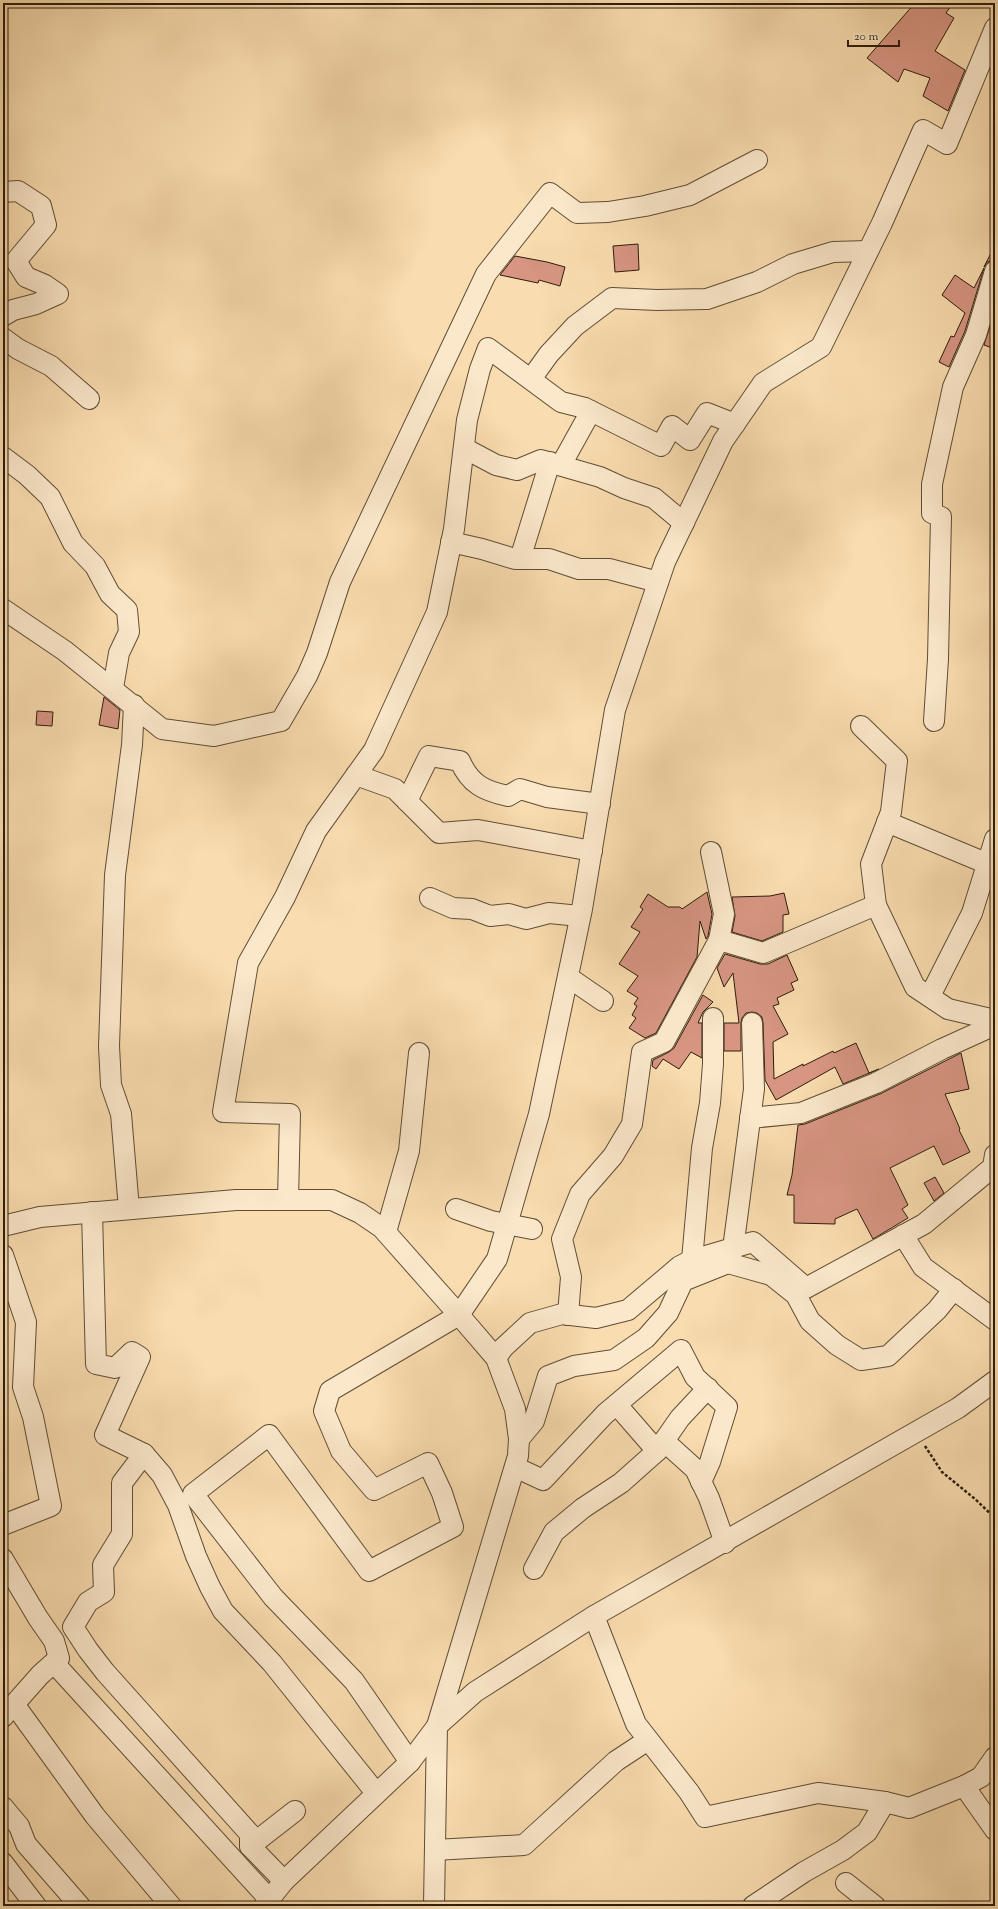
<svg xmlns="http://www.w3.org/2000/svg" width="998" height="1909" font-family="'Sorts Mill Goudy',serif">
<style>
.building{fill:#d79582;stroke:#2c1d0c}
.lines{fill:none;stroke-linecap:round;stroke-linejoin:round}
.minor-casing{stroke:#5f4d35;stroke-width:22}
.path{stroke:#2c1d0c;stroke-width:2.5;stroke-dasharray:3 2;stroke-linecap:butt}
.minor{stroke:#fbe8cb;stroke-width:20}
</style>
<rect width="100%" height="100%" fill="#f9dcaf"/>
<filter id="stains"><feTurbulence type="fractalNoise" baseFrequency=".005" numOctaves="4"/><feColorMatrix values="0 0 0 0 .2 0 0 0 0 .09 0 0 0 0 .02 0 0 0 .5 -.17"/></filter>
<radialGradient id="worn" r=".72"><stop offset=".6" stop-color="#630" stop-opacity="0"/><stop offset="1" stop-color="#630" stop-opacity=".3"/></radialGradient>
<g class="building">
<path d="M915 3H953L946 13 954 18 935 51 965 70 948 111 923 96 930 78 904 69 898 82 867 58Z"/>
<path d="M638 244 639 270 615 272 613 246Z"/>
<path d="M995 245V260L987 262 984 267Z"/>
<path d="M515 256 547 262 565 267 560 286 539 280 538 283 500 275Z"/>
<path d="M984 268 965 331 949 367 939 362 951 336 954 337 965 313 942 295 955 275 974 288Z"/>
<path d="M995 311V349L984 345Z"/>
<path d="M104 697 120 710 118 729 99 725Z"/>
<path d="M37 711 53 712 52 726 36 725Z"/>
<path d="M707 892 712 914 708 936 706 939 700 921 697 957 656 1033 645 1038 629 1028 636 1018 632 1015 637 1006 634 1004 638 998 627 991 638 976 619 964 640 932 631 927 643 909 640 907 648 894 668 907H680L682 909Z"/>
<path d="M784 893 789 914 783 915V932L762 941 732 932 735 916 732 897 770 896Z"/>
<path d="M725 954 760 964H768L787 955 798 980 791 983 794 990 777 998 779 1004 773 1006 788 1034 773 1042 774 1079 803 1064V1066L833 1051 834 1053 856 1043 869 1073 879 1069 843 1084 835 1067 776 1100 765 1080 763 1023 762 1017 757 1013 752 1012 746 1013 742 1018 741 1023V1051H724V1023H739L733 973 724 987 717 968Z"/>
<path d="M703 995 713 1002 703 1012 698 1023H702V1058L691 1052 679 1069 663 1059 656 1069 652 1066 653 1060 669 1052 674 1048Z"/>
<path d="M961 1053 969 1089 945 1094 960 1129 959 1130 970 1152 943 1165 934 1146 890 1168 908 1205 902 1209 908 1218 873 1239 857 1209 835 1219V1224L794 1223V1195H787L792 1175 798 1125 805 1124 880 1094Z"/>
<path d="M935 1177 944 1193 934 1201 924 1183Z"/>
</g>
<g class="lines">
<g class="minor-casing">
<g id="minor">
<path d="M3 192 18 191 41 206 46 225 16 261 26 277 45 285 58 294 36 304 13 310 3 316"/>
<path d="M3 338 18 349 51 366 89 399"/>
<path d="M531 379 549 354 575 326 612 298 657 300 707 299 757 282 793 264 833 252 868 251"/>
<path d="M464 448 496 465 517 470 541 460 600 477 624 488 654 498 684 523"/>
<path d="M3 457 27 475 50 497 73 543 95 566 110 594 127 610 129 632 119 653 113 688"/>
<path d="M561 465 591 411"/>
<path d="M451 542 482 549 515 559H549L579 569H609L658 582"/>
<path d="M520 559 550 462"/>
<path d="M3 609 65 651 162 729 214 736 281 721 307 676 317 653 340 582 486 274 550 193 577 213 608 212 645 206 690 195 757 160"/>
<path d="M934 721 938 659 941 517 932 513V484L953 387 976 335 995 271"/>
<path d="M861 726 897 761 891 812 871 864 876 905 915 987 948 1009 995 1020"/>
<path d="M356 775 395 789 439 833 478 830 592 851"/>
<path d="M407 801 429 756 460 761C470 784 484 791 508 796L520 789 547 797 600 804"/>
<path d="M887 822 988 864"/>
<path d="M430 898 453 908 472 909 490 916 509 914 526 919 549 913 580 916"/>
<path d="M719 940 763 953 876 905"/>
<path d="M568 977 603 1001"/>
<path d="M930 996 972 913 995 839"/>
<path d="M750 1118 801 1113 876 1083 942 1049 995 1025"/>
<path d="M288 1200 290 1114 223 1112 248 963 285 897 316 831 374 750 437 612 454 529 467 420 480 369 488 348 561 402 585 408 661 446 672 426 690 440 707 413 735 424"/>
<path d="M129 1209 121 1114 111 1085 109 1046 115 875 132 745 134 705"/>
<path d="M456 1209 491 1221 532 1229"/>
<path d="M92 1212 96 1364 115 1368 132 1352 140 1357 105 1435 144 1454 162 1475 178 1505 196 1556 210 1587 223 1611 272 1663 376 1793"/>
<path d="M3 1226 40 1217 236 1200H332L360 1213 382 1228 459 1315 496 1358 515 1409 519 1439 518 1456 437 1726 434 1906"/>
<path d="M386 1232 409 1151 419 1053"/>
<path d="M903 1235 923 1267 995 1320"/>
<path d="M3 1255 26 1322 23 1387 33 1417 51 1506 3 1525"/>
<path d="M692 1260 702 1148 710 1103 713 1064V1018"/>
<path d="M728 1263 771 1275 796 1295 810 1321 837 1345 861 1360 888 1356 937 1310 954 1289"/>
<path d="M568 1315 571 1277 562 1239 580 1194 613 1156 632 1124 642 1052 664 1042 719 940 724 914 711 852"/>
<path d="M496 1358 503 1348 530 1323 562 1314 596 1318 628 1310 680 1266 692 1260 753 1242 806 1288 924 1224 993 1167 995 1155"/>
<path d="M617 1405 657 1451"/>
<path d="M519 1439 534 1421 548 1376 574 1366 614 1360 646 1338 668 1313 683 1281 728 1263 733 1249 754 1089 752 1023"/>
<path d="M664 1441 695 1469 709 1498 725 1543"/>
<path d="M144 1454 122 1483V1534L103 1565 104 1592 88 1602 73 1627 88 1650 105 1672 250 1834V1846L284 1881"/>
<path d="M515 1467 543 1480 605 1414 681 1350 695 1377 727 1407 710 1462 701 1482"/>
<path d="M3 1559 38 1618 54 1641 59 1658 40 1675 3 1717"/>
<path d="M534 1569 554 1532 583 1508 621 1483 657 1451 680 1418 708 1388"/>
<path d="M594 1616 636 1724 689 1792 705 1817 818 1793 885 1802 909 1808 964 1786 981 1777 995 1757"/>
<path d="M54 1663 269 1899"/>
<path d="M14 1704 95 1816 171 1906"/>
<path d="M410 1762 354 1681 273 1597 193 1494 269 1435 369 1571 453 1527 442 1493 428 1463 374 1490 341 1451 324 1411 330 1391 459 1315 497 1259 539 1114 582 909 615 710 665 562 723 441 763 383 821 347 882 223 923 130 947 144 995 28"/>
<path d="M964 1786 995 1830"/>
<path d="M3 1807 19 1826 26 1844 80 1906"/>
<path d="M250 1846 295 1811"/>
<path d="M435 1850 524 1845 616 1761 648 1740"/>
<path d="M3 1863 36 1906"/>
<path d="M846 1883 875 1906"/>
<path d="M264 1906 284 1881 410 1762 437 1726 475 1692 594 1616 958 1408 995 1381"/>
<path d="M753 1906 804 1872 843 1850 867 1832 885 1802"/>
</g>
</g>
<path class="path" d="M925 1446 942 1472 975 1499 995 1518"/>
<use href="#minor" class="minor"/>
</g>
<rect width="998" height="1909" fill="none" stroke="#f9dcaf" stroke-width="16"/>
<rect x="4" y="4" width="990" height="1901" fill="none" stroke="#2c1d0c" stroke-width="2"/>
<rect x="8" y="8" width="982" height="1893" fill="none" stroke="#2c1d0c"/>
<path d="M848 40v6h51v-6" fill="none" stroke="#2c1d0c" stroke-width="2"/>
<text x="854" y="40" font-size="12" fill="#2c1d0c" stroke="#fbe8cb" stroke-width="3" paint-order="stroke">20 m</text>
<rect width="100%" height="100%" filter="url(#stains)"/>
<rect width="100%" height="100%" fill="url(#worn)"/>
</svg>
